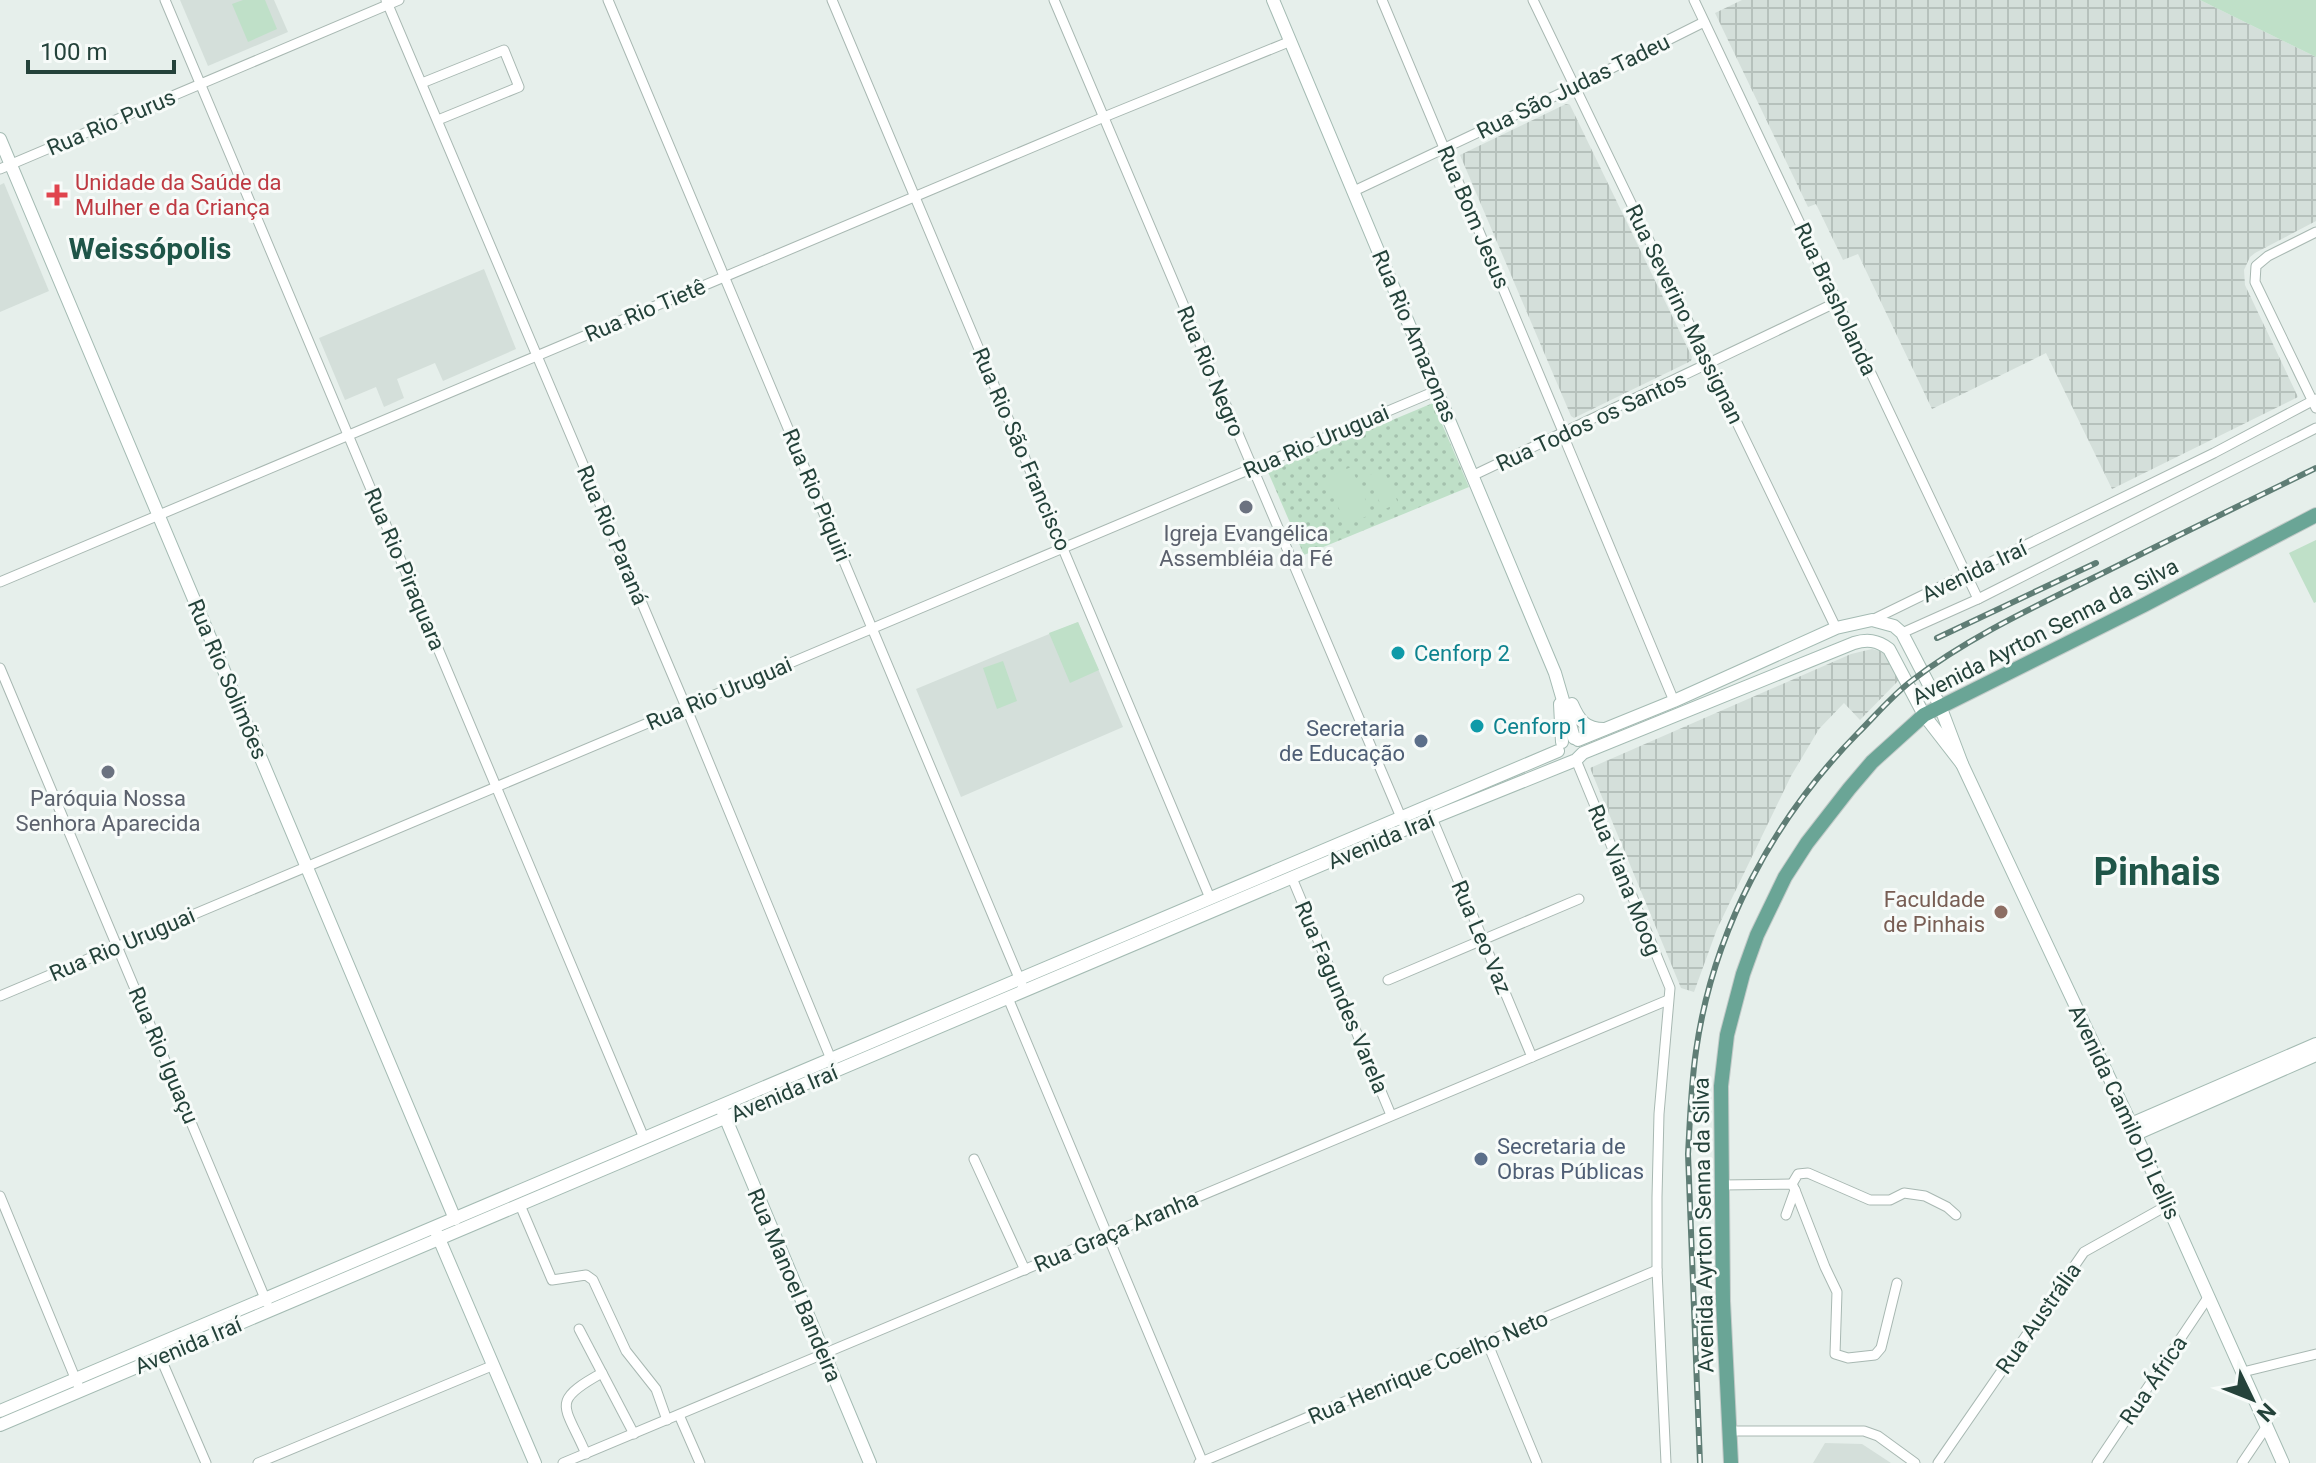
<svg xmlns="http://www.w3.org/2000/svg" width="2316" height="1463" font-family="Roboto,sans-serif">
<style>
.built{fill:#d4dfda}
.industrial{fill:url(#industrial-grid)}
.grass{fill:url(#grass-dots)}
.pitch{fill:#bfe0c8}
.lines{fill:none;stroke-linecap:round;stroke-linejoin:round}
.street-casing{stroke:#a8b8b2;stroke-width:11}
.secondary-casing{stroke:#a4bbb3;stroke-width:14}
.primary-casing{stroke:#c2cac8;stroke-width:16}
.street{stroke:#fff;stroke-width:9}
.secondary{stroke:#fff;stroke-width:12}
.primary{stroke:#6aa596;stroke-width:14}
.rail-casing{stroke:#5f7d75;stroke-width:6}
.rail{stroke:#f7fbf9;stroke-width:3;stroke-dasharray:9;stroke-linecap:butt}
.health-dot{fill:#e0444e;stroke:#f7fbf9;stroke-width:3}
.worship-dot{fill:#6b7280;stroke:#f7fbf9;stroke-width:3}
.culture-dot{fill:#0f9aa8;stroke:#f7fbf9;stroke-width:3}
.service-dot{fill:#5c6f8a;stroke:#f7fbf9;stroke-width:3}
.education-dot{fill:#8d6e63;stroke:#f7fbf9;stroke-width:3}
.labels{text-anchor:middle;stroke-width:6;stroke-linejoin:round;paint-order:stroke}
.street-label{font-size:22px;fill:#24423a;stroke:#f7fbf9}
.health-label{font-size:22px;fill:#be3a42;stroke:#f7fbf9;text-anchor:start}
.worship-label{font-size:22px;fill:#5b616d;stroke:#f7fbf9}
.culture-label{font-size:22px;fill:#0d838f;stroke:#f7fbf9;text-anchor:start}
.service-label{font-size:22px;fill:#4e5e75;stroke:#f7fbf9;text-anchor:end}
.education-label{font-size:22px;fill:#785e54;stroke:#f7fbf9;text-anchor:end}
.district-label{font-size:30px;font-weight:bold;fill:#1f5548;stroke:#f7fbf9}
.town-label{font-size:38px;font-weight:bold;fill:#1f5548;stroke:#f7fbf9}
</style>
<defs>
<pattern id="industrial-grid" width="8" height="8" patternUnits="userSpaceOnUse" patternTransform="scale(2)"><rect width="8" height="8" fill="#d4dfda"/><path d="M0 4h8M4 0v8" fill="none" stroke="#b6c1bc"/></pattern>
<pattern id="grass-dots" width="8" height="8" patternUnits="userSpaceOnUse" patternTransform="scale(2)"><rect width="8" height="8" fill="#bfe0c8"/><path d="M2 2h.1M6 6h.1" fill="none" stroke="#a4c1ad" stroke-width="1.8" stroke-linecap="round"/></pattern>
</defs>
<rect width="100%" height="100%" fill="#e6efeb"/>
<g class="built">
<path d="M180 0H274L288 32 208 66Z"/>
<path d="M4 183 49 291 0 312V185Z"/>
<path d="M484 269 516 349 443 381 435 363 397 379 404 398 384 407 376 387 345 400 319 338Z"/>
<path d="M1078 622 1123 727 961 797 916 689Z"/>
<path d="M1825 1443 1862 1444 1891 1463H1813Z"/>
</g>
<g class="industrial">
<path d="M1742 0H2200L2316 57V221L2255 253 2250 257 2244 270 2245 285 2298 397 2112 489 2046 353 1932 409 1858 254 1843 260 1816 204 1808 207 1715 13Z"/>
<path d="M1566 104 1570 105 1692 357 1691 361 1574 418 1571 416 1460 155Z"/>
<path d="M1872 649 1883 652 1898 679V681L1860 720 1844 703 1819 729 1791 776 1717 929 1694 992 1681 988 1590 768 1851 654Z"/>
</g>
<path class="grass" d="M1433 403 1469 487 1304 555 1268 472Z"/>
<g class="pitch">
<path d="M243 0H265L277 29 248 42 232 4Z"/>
<path d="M2200 0H2316V57Z"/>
<path d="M1351 467 1372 514 1346 525 1326 478Z"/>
<path d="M1383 468 1398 503 1383 510 1368 476Z"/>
<path d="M2316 540V602L2314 603 2289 553Z"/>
<path d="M1078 622 1099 670 1070 683 1049 633Z"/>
<path d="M1003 661 1017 701 997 709 983 668Z"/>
</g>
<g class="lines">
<g class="street-casing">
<g id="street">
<path d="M165 0 644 1138"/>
<path d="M386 0 686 707 833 1064"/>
<path d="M608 0 1022 985"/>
<path d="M832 0 1210 898"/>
<path d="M1054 0 1403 822"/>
<path d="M1382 0 1564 434"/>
<path d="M1533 0 1836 628"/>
<path d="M1694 0 1978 599"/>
<path d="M422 83 504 50 519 87 438 120"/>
<path d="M0 169 399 0"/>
<path d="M1354 191 1574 87 1704 22"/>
<path d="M2316 232 2268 256 2256 266 2255 282 2316 408"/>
<path d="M1563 435 1674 701"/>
<path d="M1474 475 1837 302"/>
<path d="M0 582 1104 117 1291 41"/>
<path d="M1872 620 2214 453 2316 399"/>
<path d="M1902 633 1978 599 2316 428"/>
<path d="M0 668 267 1303"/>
<path d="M1576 760 1670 988 1659 1114 1657 1197V1270L1666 1463"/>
<path d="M1432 818 1532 1057"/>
<path d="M1292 878 1391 1115"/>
<path d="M1388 980 1579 899"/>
<path d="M0 996 1438 390"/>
<path d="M1008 998 1203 1463"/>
<path d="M974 1159 1025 1270"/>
<path d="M1792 1184 1798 1174 1808 1173 1870 1200H1890L1904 1193 1925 1196 1947 1207 1956 1215"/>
<path d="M1722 1185 1792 1184 1795 1190 1786 1215"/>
<path d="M1795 1190 1825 1267 1837 1292 1835 1354 1848 1358 1875 1355 1881 1348 1897 1283"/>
<path d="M0 1196 78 1385"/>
<path d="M520 1205 552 1280 586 1275 593 1280 626 1351 656 1389 667 1420"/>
<path d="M579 1329 634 1434"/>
<path d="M1487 1342 1537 1463"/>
<path d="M158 1352 206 1463"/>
<path d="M2243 1372 2316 1354"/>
<path d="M679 1415 700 1463"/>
<path d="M1730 1431H1864L1878 1436 1915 1463"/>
<path d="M586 1454C565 1405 549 1402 602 1373"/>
<path d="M258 1463 494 1365"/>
<path d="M563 1463 1668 1000"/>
<path d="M1199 1463 1657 1270"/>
<path d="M1938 1463 2084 1252 2168 1205"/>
<path d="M2097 1463 2209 1296"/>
<path d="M2242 1463 2267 1426"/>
</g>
</g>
<g class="secondary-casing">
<g id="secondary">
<path d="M1273 0 1555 673 1574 738"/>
<path d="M0 139 455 1219"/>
<path d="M1560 704 1562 742"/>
<path d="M1572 704C1579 720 1585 729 1604 729"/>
<path d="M1578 740 1674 701 1836 628 1872 620 1894 626 1902 633 1940 706 1962 764 2131 1124 2283 1463"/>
<path d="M723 1112 870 1463"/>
<path d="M2131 1124 2316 1044"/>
<path d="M2136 1134 2316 1055"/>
<path d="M437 1234 535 1463"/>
<path d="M0 1411 1558 751"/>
<path d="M0 1425 1432 818 1576 760 1583 753 1854 643C1867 639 1877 640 1889 649L1924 715 1962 764"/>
</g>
</g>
<g class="primary-casing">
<path id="primary" d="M1731 1463 1723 1301 1721 1086 1727 1035 1743 974 1757 935 1785 877 1807 843 1849 789 1872 762 1924 715 2144 605 2316 515"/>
</g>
<use href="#street" class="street"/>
<use href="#secondary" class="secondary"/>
<use href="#primary" class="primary"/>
<g class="rail-casing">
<g id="rail">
<path d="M1937 638 2096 563"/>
<path d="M1700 1463 1688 1154C1690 1120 1691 1085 1696 1051 1713 931 1773 819 1858 733 1875 716 1891 697 1910 682 1967 638 2034 607 2099 575 2171 539 2244 503 2316 468"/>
</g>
</g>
<use href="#rail" class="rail"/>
</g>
<path class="health-dot" d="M53 183h8v8h8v8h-8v8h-8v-8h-8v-8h8z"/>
<g class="worship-dot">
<circle cx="1246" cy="507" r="8"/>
<circle cx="108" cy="772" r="8"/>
</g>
<g class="culture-dot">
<circle cx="1398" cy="653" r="8"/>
<circle cx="1477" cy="726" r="8"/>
</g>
<g class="service-dot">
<circle cx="1421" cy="741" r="8"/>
<circle cx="1481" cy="1159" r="8"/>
</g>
<circle class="education-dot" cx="2001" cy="912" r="8"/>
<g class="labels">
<g class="street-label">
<text transform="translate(1573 86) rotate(-26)" y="8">Rua São Judas Tadeu</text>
<text transform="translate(111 122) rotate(-23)" y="8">Rua Rio Purus</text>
<text transform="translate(1474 217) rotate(67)" y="8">Rua Bom Jesus</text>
<text transform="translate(1836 299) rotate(65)" y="8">Rua Brasholanda</text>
<text transform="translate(645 310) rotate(-23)" y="8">Rua Rio Tietê</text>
<text transform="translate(1685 314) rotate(64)" y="8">Rua Severino Massignan</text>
<text transform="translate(1415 336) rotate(67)" y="8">Rua Rio Amazonas</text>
<text transform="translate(1211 371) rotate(67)" y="8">Rua Rio Negro</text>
<text transform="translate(1591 421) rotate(-25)" y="8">Rua Todos os Santos</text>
<text transform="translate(1316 441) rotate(-23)" y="8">Rua Rio Uruguai</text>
<text transform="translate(1022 449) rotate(67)" y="8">Rua Rio São Francisco</text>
<text transform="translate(817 495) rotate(67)" y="8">Rua Rio Piquiri</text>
<text transform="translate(613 535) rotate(67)" y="8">Rua Rio Paraná</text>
<text transform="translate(405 569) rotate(67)" y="8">Rua Rio Piraquara</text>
<text transform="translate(1974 571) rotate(-26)" y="8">Avenida Iraí</text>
<text transform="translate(2045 631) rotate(-27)" y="8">Avenida Ayrton Senna da Silva</text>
<text transform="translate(228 679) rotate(67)" y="8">Rua Rio Solimões</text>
<text transform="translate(719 693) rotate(-23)" y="8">Rua Rio Uruguai</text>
<text transform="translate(1381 840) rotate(-23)" y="8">Avenida Iraí</text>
<text transform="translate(1625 880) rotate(68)" y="8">Rua Viana Moog</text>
<text transform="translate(1482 937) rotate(67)" y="8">Rua Leo Vaz</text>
<text transform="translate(122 944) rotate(-23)" y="8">Rua Rio Uruguai</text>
<text transform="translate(1342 997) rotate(67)" y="8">Rua Fagundes Varela</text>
<text transform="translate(164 1055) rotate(67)" y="8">Rua Rio Iguaçu</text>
<text transform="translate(784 1093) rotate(-23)" y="8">Avenida Iraí</text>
<text transform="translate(2125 1112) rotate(65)" y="8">Avenida Camilo Di Lellis</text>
<text transform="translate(1703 1225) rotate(-91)" y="8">Avenida Ayrton Senna da Silva</text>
<text transform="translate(1116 1231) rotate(-23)" y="8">Rua Graça Aranha</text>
<text transform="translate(795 1285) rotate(67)" y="8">Rua Manoel Bandeira</text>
<text transform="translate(2038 1318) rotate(-55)" y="8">Rua Austrália</text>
<text transform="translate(188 1345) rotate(-23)" y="8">Avenida Iraí</text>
<text transform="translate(1428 1367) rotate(-23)" y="8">Rua Henrique Coelho Neto</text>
<text transform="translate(2153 1380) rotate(-56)" y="8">Rua África</text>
</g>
<g class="health-label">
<text x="75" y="190">Unidade da Saúde da<tspan x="75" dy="25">Mulher e da Criança</tspan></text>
</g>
<g class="worship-label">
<text x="1246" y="541">Igreja Evangélica<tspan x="1246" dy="25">Assembléia da Fé</tspan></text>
<text x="108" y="806">Paróquia Nossa<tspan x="108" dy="25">Senhora Aparecida</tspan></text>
</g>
<g class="culture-label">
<text x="1414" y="661">Cenforp 2</text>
<text x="1493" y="734">Cenforp 1</text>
</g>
<g class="service-label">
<text x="1405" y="736">Secretaria<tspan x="1405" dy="25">de Educação</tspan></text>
<text x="1497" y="1154" text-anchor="start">Secretaria de<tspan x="1497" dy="25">Obras Públicas</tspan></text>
</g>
<g class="education-label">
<text x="1985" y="907">Faculdade<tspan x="1985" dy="25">de Pinhais</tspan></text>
</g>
<g class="district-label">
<text x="150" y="259">Weissópolis</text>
</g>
<g class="town-label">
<text x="2157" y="885">Pinhais</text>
</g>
</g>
<g transform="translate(2252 1399) rotate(133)" stroke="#f7fbf9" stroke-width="6" paint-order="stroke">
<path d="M0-6L14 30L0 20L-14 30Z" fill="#24423a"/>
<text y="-12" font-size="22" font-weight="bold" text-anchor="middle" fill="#24423a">N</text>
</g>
<path d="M28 60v12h146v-12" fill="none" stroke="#24423a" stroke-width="4"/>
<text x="40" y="60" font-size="24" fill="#24423a" stroke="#f7fbf9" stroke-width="6" paint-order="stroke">100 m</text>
</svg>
